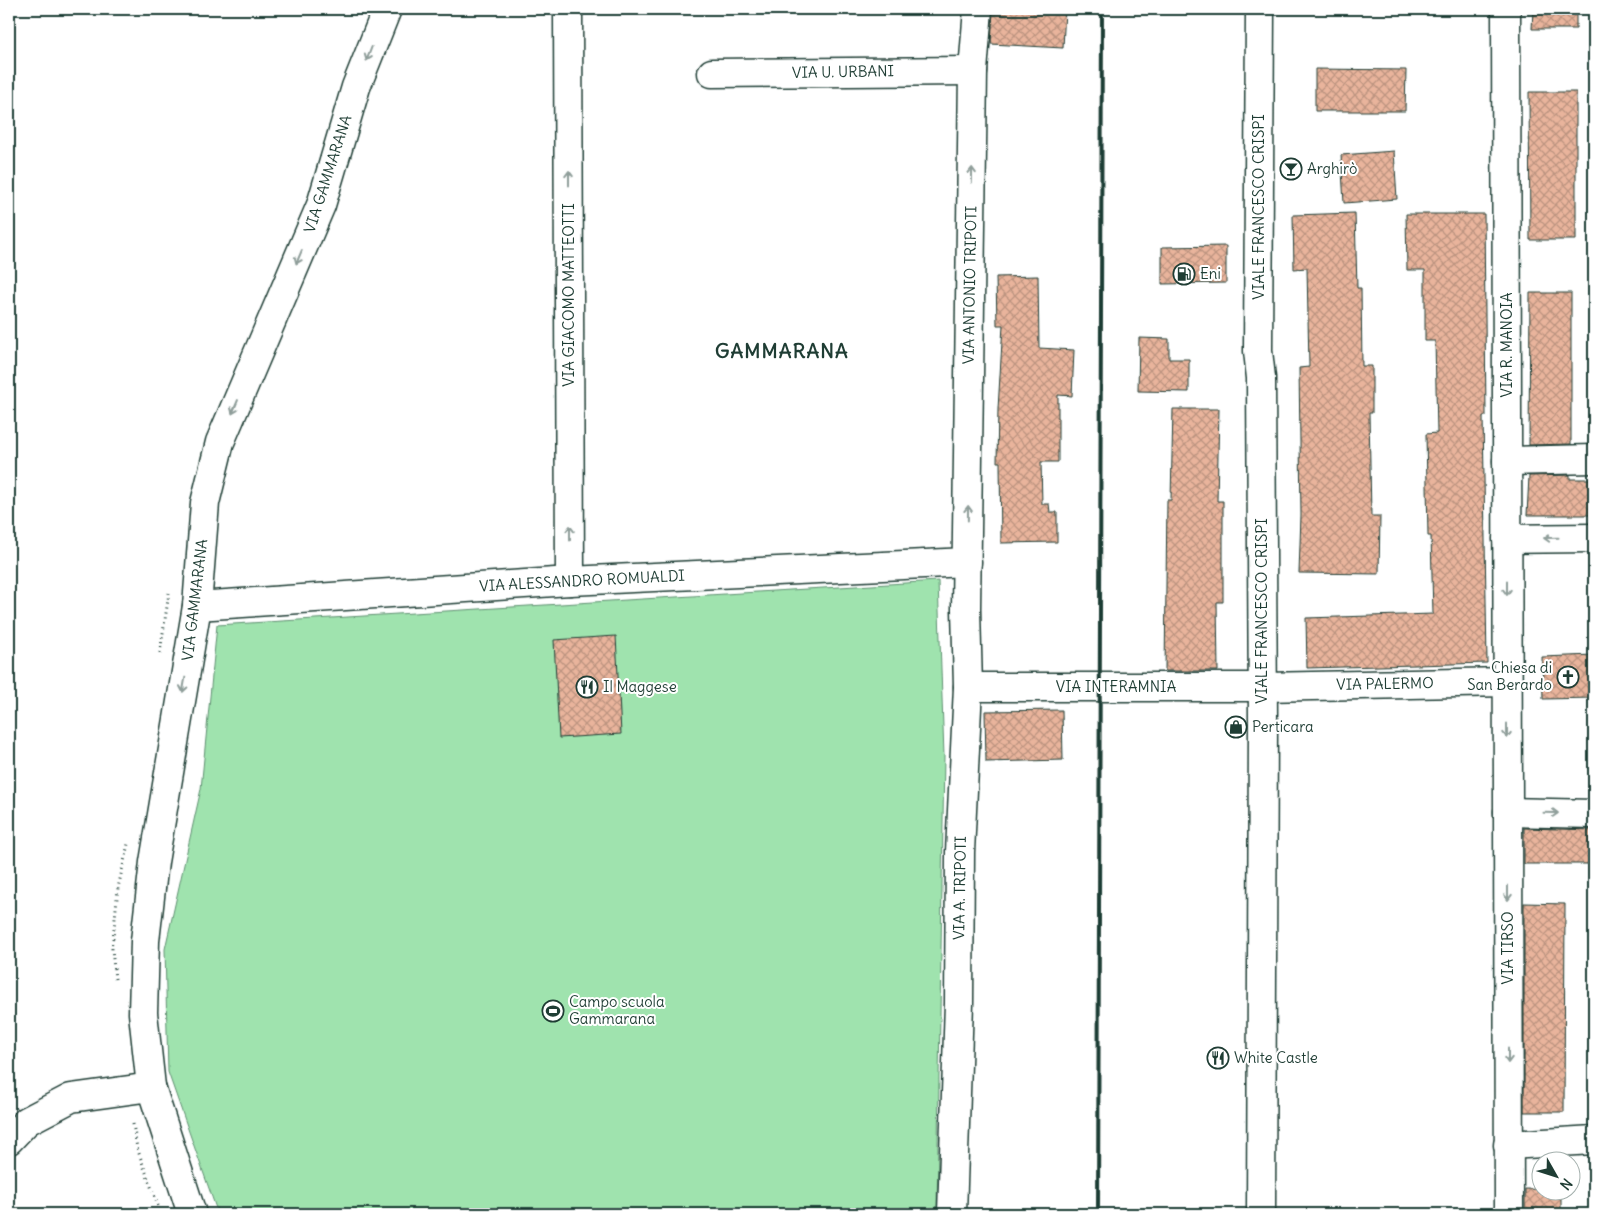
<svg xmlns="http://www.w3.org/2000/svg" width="1603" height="1223" font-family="Delius,sans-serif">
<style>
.green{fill:#9fe3ae;stroke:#5f9071}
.building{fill:url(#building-cross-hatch);stroke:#1f3d34}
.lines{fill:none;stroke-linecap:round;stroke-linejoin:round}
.minor-casing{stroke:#1f3d34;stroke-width:31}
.path{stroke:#1f3d34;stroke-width:3;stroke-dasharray:1 4;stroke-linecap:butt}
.minor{stroke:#fff;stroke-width:28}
.rail{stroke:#1f3d34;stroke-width:4}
.oneway{stroke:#8f9e9a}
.labels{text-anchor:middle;stroke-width:4;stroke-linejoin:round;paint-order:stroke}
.street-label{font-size:15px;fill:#1f3d34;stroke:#fff}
.poi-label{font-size:15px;fill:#1f3d34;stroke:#fff;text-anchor:start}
.district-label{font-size:20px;font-weight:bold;letter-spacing:1px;fill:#1f3d34;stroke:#fff}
</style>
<defs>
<pattern id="building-cross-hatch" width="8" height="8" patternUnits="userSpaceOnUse" patternTransform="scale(1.25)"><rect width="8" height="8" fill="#e9b49c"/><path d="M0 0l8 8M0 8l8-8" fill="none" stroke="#bc9480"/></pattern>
</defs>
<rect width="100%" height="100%" fill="#fff"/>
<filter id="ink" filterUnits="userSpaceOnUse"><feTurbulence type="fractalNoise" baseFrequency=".02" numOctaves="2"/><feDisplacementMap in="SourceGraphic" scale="10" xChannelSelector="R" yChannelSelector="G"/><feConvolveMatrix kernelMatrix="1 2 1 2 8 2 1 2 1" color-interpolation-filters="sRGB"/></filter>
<g filter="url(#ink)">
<path class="green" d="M938 581 944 756 937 1208 861 1214H218L168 1072 165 949 201 789 217 625Z"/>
<g class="building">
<path d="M993 9H1065L1063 48 991 44Z"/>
<path d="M1533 9H1576V29H1532Z"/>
<path d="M1315 69 1406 70 1405 111H1315Z"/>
<path d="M1529 92H1576V240H1530Z"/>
<path d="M1394 151 1397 199 1344 203 1341 155Z"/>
<path d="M1355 213 1357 288H1361L1362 366H1372V413H1369L1371 516H1380L1379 574 1299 573 1301 515 1299 368 1309 367 1307 268 1294 269 1293 215Z"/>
<path d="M1406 214H1484L1486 416H1483L1487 663 1307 668 1306 618 1433 614 1431 536H1428L1426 434 1437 433 1435 341H1425V270H1407Z"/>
<path d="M1226 246V283L1162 284V247Z"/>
<path d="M1038 276 1039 348 1074 350 1072 396 1058 395V462H1041L1042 504H1049L1050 512H1057V542L1001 543 1000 462H997L998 409 1003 325H997L996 277Z"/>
<path d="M1530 293H1571V444L1529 445Z"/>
<path d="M1139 338 1169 339V359H1189V392L1138 391Z"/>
<path d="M1173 409H1219L1217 501H1223V602H1217L1218 671H1165L1167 500H1171Z"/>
<path d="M1570 475V479H1594V515H1527L1529 476Z"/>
<path d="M616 636 621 734 559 738 554 640Z"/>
<path d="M1594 655V698L1543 699 1542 657Z"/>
<path d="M1062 710 1063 760 986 762 985 711Z"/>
<path d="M1524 828 1594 830V864H1524Z"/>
<path d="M1524 903 1565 904 1564 1112H1524Z"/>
<path d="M1525 1189 1561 1190V1214H1525Z"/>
</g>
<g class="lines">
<g class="minor-casing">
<g id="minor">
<path d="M568 9 570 581"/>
<path d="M1260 9 1258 351 1261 378 1263 722 1261 1214"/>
<path d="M1506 9 1509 1214"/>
<path d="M712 73 973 71"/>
<path d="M1507 461 1594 459"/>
<path d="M1507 539 1594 538"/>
<path d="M197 606 570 581 967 562"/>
<path d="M968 687H1263L1507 682"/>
<path d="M1508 812 1594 814"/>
<path d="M9 1140 27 1121 71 1098 151 1087"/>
<path d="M1508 1145 1594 1140"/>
<path d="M192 1214 151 1087 143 1013 145 941 154 862 197 606 205 503 220 442 321 205 356 87 387 9"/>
<path d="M952 1214 959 1003 960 852 968 687 966 609 973 71 978 9"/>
</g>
</g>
<g class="path">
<path d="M160 653 169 593"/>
<path d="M115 979 112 949 118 888 128 844"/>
<path d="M133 1124 137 1148 161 1214"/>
</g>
<use href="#minor" class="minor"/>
<path class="rail" d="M1098 1214 1102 9"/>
</g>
<defs><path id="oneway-shaft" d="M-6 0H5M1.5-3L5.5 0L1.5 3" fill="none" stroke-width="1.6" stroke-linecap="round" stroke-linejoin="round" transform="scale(1.25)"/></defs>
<g class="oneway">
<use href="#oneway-shaft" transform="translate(369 54) rotate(111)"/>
<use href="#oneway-shaft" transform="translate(972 175) rotate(-89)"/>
<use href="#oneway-shaft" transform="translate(569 178) rotate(-90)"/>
<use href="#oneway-shaft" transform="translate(299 257) rotate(113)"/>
<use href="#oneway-shaft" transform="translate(235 407) rotate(113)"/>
<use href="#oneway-shaft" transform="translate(968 513) rotate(-89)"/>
<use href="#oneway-shaft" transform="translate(570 533) rotate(-90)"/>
<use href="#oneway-shaft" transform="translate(1551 538) rotate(179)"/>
<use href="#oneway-shaft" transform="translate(1507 588) rotate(90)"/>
<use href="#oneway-shaft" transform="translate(184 685) rotate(100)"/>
<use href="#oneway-shaft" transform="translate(1507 731) rotate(90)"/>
<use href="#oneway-shaft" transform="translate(1551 813) rotate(1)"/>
<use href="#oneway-shaft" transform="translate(1508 893) rotate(90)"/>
<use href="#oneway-shaft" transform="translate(1508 1056) rotate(90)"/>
</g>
</g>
<defs>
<g id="bar-ring" transform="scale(1.125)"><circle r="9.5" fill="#fff" stroke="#1f3d34" stroke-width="1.5"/><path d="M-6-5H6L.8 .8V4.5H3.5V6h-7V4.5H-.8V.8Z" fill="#1f3d34"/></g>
<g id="fuel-ring" transform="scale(1.125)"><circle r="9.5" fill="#fff" stroke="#1f3d34" stroke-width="1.5"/><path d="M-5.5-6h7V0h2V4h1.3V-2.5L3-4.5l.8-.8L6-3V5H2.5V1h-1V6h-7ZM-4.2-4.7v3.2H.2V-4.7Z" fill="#1f3d34"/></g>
<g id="church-ring" transform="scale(1.125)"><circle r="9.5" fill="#fff" stroke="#1f3d34" stroke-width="1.5"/><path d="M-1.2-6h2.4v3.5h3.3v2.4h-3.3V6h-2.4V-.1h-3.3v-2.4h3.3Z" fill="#1f3d34"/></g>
<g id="restaurant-ring" transform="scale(1.125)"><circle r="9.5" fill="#fff" stroke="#1f3d34" stroke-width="1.5"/><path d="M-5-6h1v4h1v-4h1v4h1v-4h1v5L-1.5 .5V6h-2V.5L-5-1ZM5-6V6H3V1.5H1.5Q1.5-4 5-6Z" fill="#1f3d34"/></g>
<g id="shop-ring" transform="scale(1.125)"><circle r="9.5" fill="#fff" stroke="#1f3d34" stroke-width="1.5"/><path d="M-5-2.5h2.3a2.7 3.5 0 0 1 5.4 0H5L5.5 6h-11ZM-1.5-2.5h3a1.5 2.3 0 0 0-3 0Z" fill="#1f3d34"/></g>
<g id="stadium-ring" transform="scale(1.125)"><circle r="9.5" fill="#fff" stroke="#1f3d34" stroke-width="1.5"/><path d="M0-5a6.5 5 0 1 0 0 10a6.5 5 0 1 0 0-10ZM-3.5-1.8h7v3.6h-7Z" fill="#1f3d34"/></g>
</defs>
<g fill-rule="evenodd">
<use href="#bar-ring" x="1291" y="169"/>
<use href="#fuel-ring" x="1184" y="274"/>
<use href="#church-ring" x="1568" y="677"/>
<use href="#restaurant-ring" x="587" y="687"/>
<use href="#shop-ring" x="1236" y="727"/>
<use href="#stadium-ring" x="553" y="1011"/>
<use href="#restaurant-ring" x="1218" y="1058"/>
</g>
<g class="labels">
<g class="street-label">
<text transform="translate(843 72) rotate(-1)" y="5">VIA U. URBANI</text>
<text transform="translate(328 174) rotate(-72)" y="5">VIA GAMMARANA</text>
<text transform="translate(1259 207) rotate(-90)" y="5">VIALE FRANCESCO CRISPI</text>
<text transform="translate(970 285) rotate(-89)" y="5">VIA ANTONIO TRIPOTI</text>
<text transform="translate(569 295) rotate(-90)" y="5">VIA GIACOMO MATTEOTTI</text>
<text transform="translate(1507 345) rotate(-90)" y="5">VIA R. MANOIA</text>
<text transform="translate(582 581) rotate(-3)" y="5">VIA ALESSANDRO ROMUALDI</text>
<text transform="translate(195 600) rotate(-83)" y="5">VIA GAMMARANA</text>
<text transform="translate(1262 611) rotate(-90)" y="5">VIALE FRANCESCO CRISPI</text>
<text transform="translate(1385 684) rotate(-1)" y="5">VIA PALERMO</text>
<text x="1116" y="692">VIA INTERAMNIA</text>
<text transform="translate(960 888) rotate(-89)" y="5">VIA A. TRIPOTI</text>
<text transform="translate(1508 948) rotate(-90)" y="5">VIA TIRSO</text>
</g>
<g class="poi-label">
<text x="1307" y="174">Arghirò</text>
<text x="1200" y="279">Eni</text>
<text x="1552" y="673" text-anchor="end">Chiesa di<tspan x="1552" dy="17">San Berardo</tspan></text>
<text x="603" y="692">Il Maggese</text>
<text x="1252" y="732">Perticara</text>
<text x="569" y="1007">Campo scuola<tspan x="569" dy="17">Gammarana</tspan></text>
<text x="1234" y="1063">White Castle</text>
</g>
<g class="district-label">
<text x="782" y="358">GAMMARANA</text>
</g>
</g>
<rect width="1603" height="1223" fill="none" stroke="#fff" stroke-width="30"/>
<rect x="15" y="15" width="1573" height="1193" fill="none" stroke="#1f3d34" stroke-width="2" filter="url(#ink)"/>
<g transform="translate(1556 1176) rotate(129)"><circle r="24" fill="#ffffff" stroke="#a5b1ae"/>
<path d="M0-4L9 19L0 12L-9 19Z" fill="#1f3d34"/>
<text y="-8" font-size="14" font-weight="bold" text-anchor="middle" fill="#1f3d34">N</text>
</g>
</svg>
